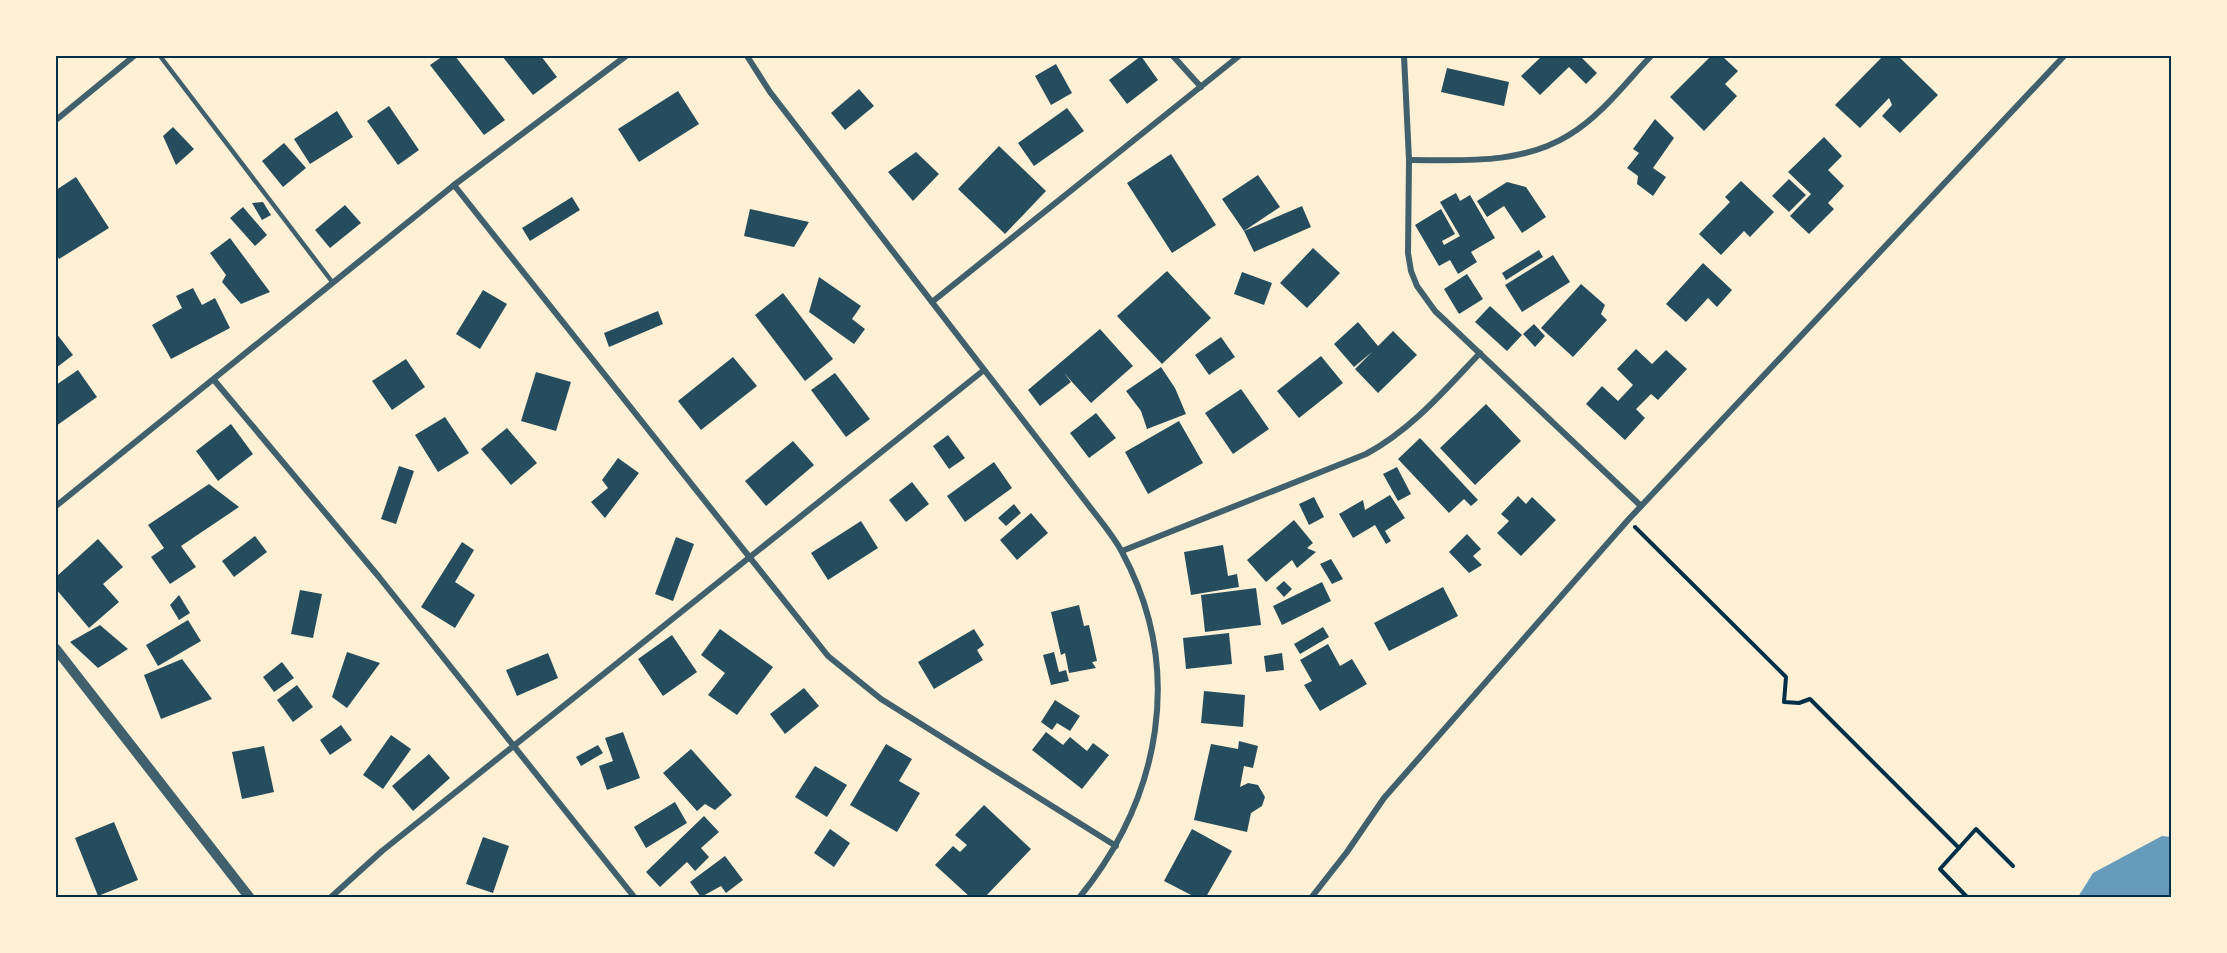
<svg xmlns="http://www.w3.org/2000/svg" width="2227" height="953" font-family="Georgia,serif">
<style>
.water{fill:#669bbc}
.building{fill:#264d5e}
.lines{fill:none;stroke-linecap:round;stroke-linejoin:round}
.path{stroke:#003049;stroke-width:4}
.service{stroke:#3f606c;stroke-width:4.5}
.minor{stroke:#3f606c;stroke-width:6}
.tertiary{stroke:#3f606c;stroke-width:10}
.neatline{fill:none;stroke:#003049;stroke-width:2}
</style>
<rect width="100%" height="100%" fill="#fdf0d5"/>
<path class="water" d="M2162 836 2171 837V897H2078L2093 873Z"/>
<g class="building">
<path d="M443 56H455L505 120 484 135 430 65Z"/>
<path d="M502 56H541L557 77 533 95Z"/>
<path d="M1141 56 1158 80 1127 104 1109 80Z"/>
<path d="M1542 56H1580L1597 73 1586 84 1569 67 1540 95 1521 76Z"/>
<path d="M1711 56H1722L1738 71 1725 84 1737 96 1704 131 1670 97Z"/>
<path d="M1883 56H1898L1938 95 1900 133 1882 116 1892 105 1889 98 1860 128 1835 105Z"/>
<path d="M1056 64 1072 93 1051 105 1035 76Z"/>
<path d="M1447 68 1509 82 1504 106 1441 92Z"/>
<path d="M859 89 874 106 845 130 831 113Z"/>
<path d="M678 91 699 124 639 162 618 129Z"/>
<path d="M389 106 419 150 398 165 367 121Z"/>
<path d="M1067 108 1084 131 1034 166 1018 143Z"/>
<path d="M337 111 353 137 310 164 294 139Z"/>
<path d="M1655 119 1674 138 1653 168 1666 177 1653 196 1637 184 1638 176 1627 168 1639 153 1633 149Z"/>
<path d="M173 127 194 149 176 165 163 136Z"/>
<path d="M1824 137 1842 156 1828 170 1844 186 1828 203 1834 209 1809 234 1790 216 1811 194 1788 172Z"/>
<path d="M284 143 306 168 283 187 262 161Z"/>
<path d="M999 146 1046 191 1005 234 958 189Z"/>
<path d="M916 152 939 174 913 201 888 172Z"/>
<path d="M1171 154 1216 225 1172 253 1127 183Z"/>
<path d="M1258 175 1280 207 1244 231 1222 199Z"/>
<path d="M76 177 109 228 59 259 56 253V190Z"/>
<path d="M1789 179 1806 195 1789 212 1772 196Z"/>
<path d="M1741 181 1774 212 1750 237 1744 231 1721 255 1699 234 1730 202 1725 197Z"/>
<path d="M1507 182 1526 187 1546 217 1522 233 1504 206 1487 217 1477 201Z"/>
<path d="M1456 193 1460 201 1470 195 1495 238 1471 252 1477 262 1458 274 1450 260 1439 266 1415 225 1441 209 1455 234 1442 241 1444 245 1460 236 1440 202Z"/>
<path d="M572 197 580 210 530 241 522 228Z"/>
<path d="M263 202 271 215 262 220 252 203Z"/>
<path d="M345 205 361 223 330 248 315 230Z"/>
<path d="M1302 206 1311 227 1254 252 1244 231Z"/>
<path d="M243 207 267 235 255 246 230 218Z"/>
<path d="M750 209 809 222 794 247 744 236Z"/>
<path d="M230 238 270 292 241 304 222 282 226 275 210 253Z"/>
<path d="M1313 248 1340 273 1307 308 1280 283Z"/>
<path d="M1539 250 1543 257 1506 280 1502 273Z"/>
<path d="M1553 255 1570 282 1522 312 1505 285Z"/>
<path d="M1703 263 1732 290 1717 307 1708 298 1686 322 1666 304Z"/>
<path d="M1167 271 1211 318 1162 364 1117 316Z"/>
<path d="M1242 272 1272 283 1264 305 1234 294Z"/>
<path d="M1467 274 1483 299 1459 314 1444 289Z"/>
<path d="M819 277 861 306 852 319 865 329 854 344 809 312Z"/>
<path d="M1581 284 1605 305 1601 314 1607 320 1573 357 1541 328Z"/>
<path d="M193 288 202 305 215 298 230 328 171 359 152 325 182 308 176 296Z"/>
<path d="M483 290 507 304 480 349 456 334Z"/>
<path d="M783 293 833 359 805 381 755 315Z"/>
<path d="M1490 306 1522 335 1507 351 1475 322Z"/>
<path d="M658 311 663 324 609 347 604 333Z"/>
<path d="M1358 322 1378 346 1393 331 1417 355 1378 393 1355 369 1372 352 1354 367 1334 344Z"/>
<path d="M1534 324 1545 336 1535 347 1523 334Z"/>
<path d="M1100 329 1133 366 1091 403 1064 373 1071 382 1040 406 1028 390Z"/>
<path d="M56 333 73 355 56 368Z"/>
<path d="M1221 337 1235 357 1209 375 1195 355Z"/>
<path d="M1636 349 1652 364 1666 350 1687 369 1658 400 1651 394 1636 409 1645 418 1625 440 1586 404 1602 386 1618 401 1633 385 1617 369Z"/>
<path d="M1321 356 1343 383 1299 418 1277 391Z"/>
<path d="M733 357 757 386 701 430 678 401Z"/>
<path d="M406 359 425 387 392 410 372 381Z"/>
<path d="M1161 367 1175 388 1186 414 1147 429 1141 411 1126 391Z"/>
<path d="M78 370 97 397 56 426V385Z"/>
<path d="M536 372 571 382 556 431 521 421Z"/>
<path d="M835 373 870 419 846 437 811 390Z"/>
<path d="M1241 389 1269 429 1233 454 1205 413Z"/>
<path d="M1486 404 1521 441 1475 485 1440 448Z"/>
<path d="M1096 413 1116 438 1089 458 1070 433Z"/>
<path d="M445 417 469 453 438 472 415 435Z"/>
<path d="M1179 421 1203 463 1148 494 1125 452Z"/>
<path d="M231 424 253 454 218 481 196 451Z"/>
<path d="M507 428 537 463 511 485 481 449Z"/>
<path d="M948 435 965 458 949 469 933 446Z"/>
<path d="M1420 438 1478 500 1471 506 1464 499 1449 513 1398 459Z"/>
<path d="M793 441 814 465 766 506 745 481Z"/>
<path d="M618 458 639 473 605 518 591 502 608 488 602 480Z"/>
<path d="M994 462 1012 488 965 522 947 496Z"/>
<path d="M399 466 414 471 396 524 381 519Z"/>
<path d="M1397 467 1411 494 1398 501 1383 474Z"/>
<path d="M912 482 929 504 906 522 889 500Z"/>
<path d="M209 484 239 507 181 546 196 567 170 584 151 557 164 548 148 525Z"/>
<path d="M1390 495 1405 518 1385 531 1391 541 1386 544 1375 525 1353 538 1339 514 1363 500 1365 510Z"/>
<path d="M1518 496 1526 504 1532 497 1556 520 1521 556 1497 533 1509 521 1501 514Z"/>
<path d="M1314 497 1324 517 1309 525 1299 504Z"/>
<path d="M1014 504 1021 513 1006 526 998 518Z"/>
<path d="M1031 513 1048 533 1017 560 1000 540Z"/>
<path d="M1294 520 1313 543 1307 548 1316 552 1297 568 1292 560 1266 582 1247 560Z"/>
<path d="M861 521 878 548 828 580 811 553Z"/>
<path d="M1467 534 1481 549 1473 556 1482 565 1469 573 1449 552Z"/>
<path d="M255 536 267 552 234 577 222 561Z"/>
<path d="M676 537 694 544 673 601 655 594Z"/>
<path d="M98 539 123 567 103 584 119 602 89 628 56 589V577Z"/>
<path d="M462 542 474 550 455 582 475 595 455 628 421 607Z"/>
<path d="M1223 545 1228 576 1237 574 1239 587 1191 595 1184 552Z"/>
<path d="M1331 559 1343 579 1332 584 1320 564Z"/>
<path d="M1284 581 1292 589 1284 597 1276 588Z"/>
<path d="M1322 582 1331 601 1282 625 1273 606Z"/>
<path d="M1443 587 1458 616 1389 651 1374 623Z"/>
<path d="M1256 588 1261 625 1205 632 1201 595Z"/>
<path d="M300 590 322 594 313 638 291 634Z"/>
<path d="M179 595 190 613 179 620 170 605Z"/>
<path d="M1079 605 1084 626 1089 625 1097 661 1092 662 1096 668 1069 673 1065 653 1061 655 1051 612Z"/>
<path d="M188 620 201 641 158 666 146 645Z"/>
<path d="M100 625 128 649 98 668 70 642Z"/>
<path d="M1323 627 1329 637 1300 654 1294 644Z"/>
<path d="M720 629 773 667 737 715 708 695 725 673 701 655Z"/>
<path d="M974 629 984 645 977 650 983 660 934 689 918 662Z"/>
<path d="M1229 633 1232 664 1186 669 1183 638Z"/>
<path d="M672 635 697 672 663 696 638 659Z"/>
<path d="M1328 644 1340 666 1352 659 1367 684 1320 711 1304 685 1312 681 1300 660Z"/>
<path d="M347 652 380 663 347 708 332 697Z"/>
<path d="M1054 652 1059 672 1066 670 1069 681 1051 685 1043 655Z"/>
<path d="M548 653 558 678 517 696 506 670Z"/>
<path d="M1282 653 1284 670 1266 672 1264 656Z"/>
<path d="M182 659 212 699 161 719 144 675Z"/>
<path d="M282 662 294 678 274 692 263 677Z"/>
<path d="M297 685 313 707 293 722 277 700Z"/>
<path d="M804 688 819 706 785 734 770 714Z"/>
<path d="M1204 691 1245 695 1243 727 1201 723Z"/>
<path d="M1055 700 1080 716 1070 731 1057 723 1052 730 1041 722Z"/>
<path d="M341 725 352 740 330 755 320 740Z"/>
<path d="M623 732 640 778 607 790 599 766 613 761 605 738Z"/>
<path d="M1046 732 1063 745 1070 737 1087 751 1093 743 1109 755 1082 789 1032 750Z"/>
<path d="M391 735 411 749 383 789 363 775Z"/>
<path d="M1239 741 1258 746 1253 768 1244 766 1240 787 1248 783 1258 785 1265 797 1262 806 1251 813 1247 832 1194 820 1211 744 1238 749Z"/>
<path d="M886 744 912 759 899 781 920 793 897 832 850 805Z"/>
<path d="M598 745 603 753 581 766 576 757Z"/>
<path d="M264 746 274 792 242 799 232 752Z"/>
<path d="M691 749 732 795 715 810 705 804 697 811 663 773Z"/>
<path d="M429 754 450 778 413 811 392 786Z"/>
<path d="M815 766 847 785 827 817 795 797Z"/>
<path d="M675 802 687 823 646 848 634 827Z"/>
<path d="M984 805 1031 849 985 897H970L935 865 953 846 960 852 967 845 955 835Z"/>
<path d="M704 816 719 832 701 848 709 857 695 871 687 862 660 887 646 872Z"/>
<path d="M114 822 138 880 98 896 75 838Z"/>
<path d="M830 829 850 843 834 867 814 853Z"/>
<path d="M1192 829 1232 851 1206 897H1195L1164 881Z"/>
<path d="M483 837 509 846 493 893 466 884Z"/>
<path d="M725 856 743 880 726 893 721 886 701 897 690 882Z"/>
</g>
<g class="lines">
<g class="path">
<path d="M1635 527 1786 677 1784 702 1799 703 1810 699 1959 848"/>
<path d="M1968 898 1940 869 1976 829 2013 866"/>
</g>
<path class="service" d="M160 56 333 283"/>
<g class="minor">
<path d="M747 56 770 92 1093 511C1103 524 1114 537 1122 552 1185 669 1161 797 1079 898"/>
<path d="M1173 56 1201 87"/>
<path d="M1404 56 1409 160 1408 253 1411 271 1417 286 1435 311 1641 506"/>
<path d="M56 120 134 56"/>
<path d="M1409 160C1463 160 1521 165 1569 135 1601 116 1626 82 1651 56"/>
<path d="M454 185 828 656 881 699 1116 846"/>
<path d="M932 302 1239 56"/>
<path d="M214 380 379 577 635 898"/>
<path d="M56 506 454 185 626 56"/>
<path d="M1122 551 1366 454C1412 429 1444 391 1480 353"/>
<path d="M330 898 382 851 984 370"/>
<path d="M1311 898 1347 852 1384 798 1628 520 2064 56"/>
</g>
<path class="tertiary" d="M56 649 250 898"/>
</g>
<rect width="2227" height="953" fill="none" stroke="#fdf0d5" stroke-width="114"/>
<rect x="57" y="57" width="2113" height="839" class="neatline"/>
</svg>
